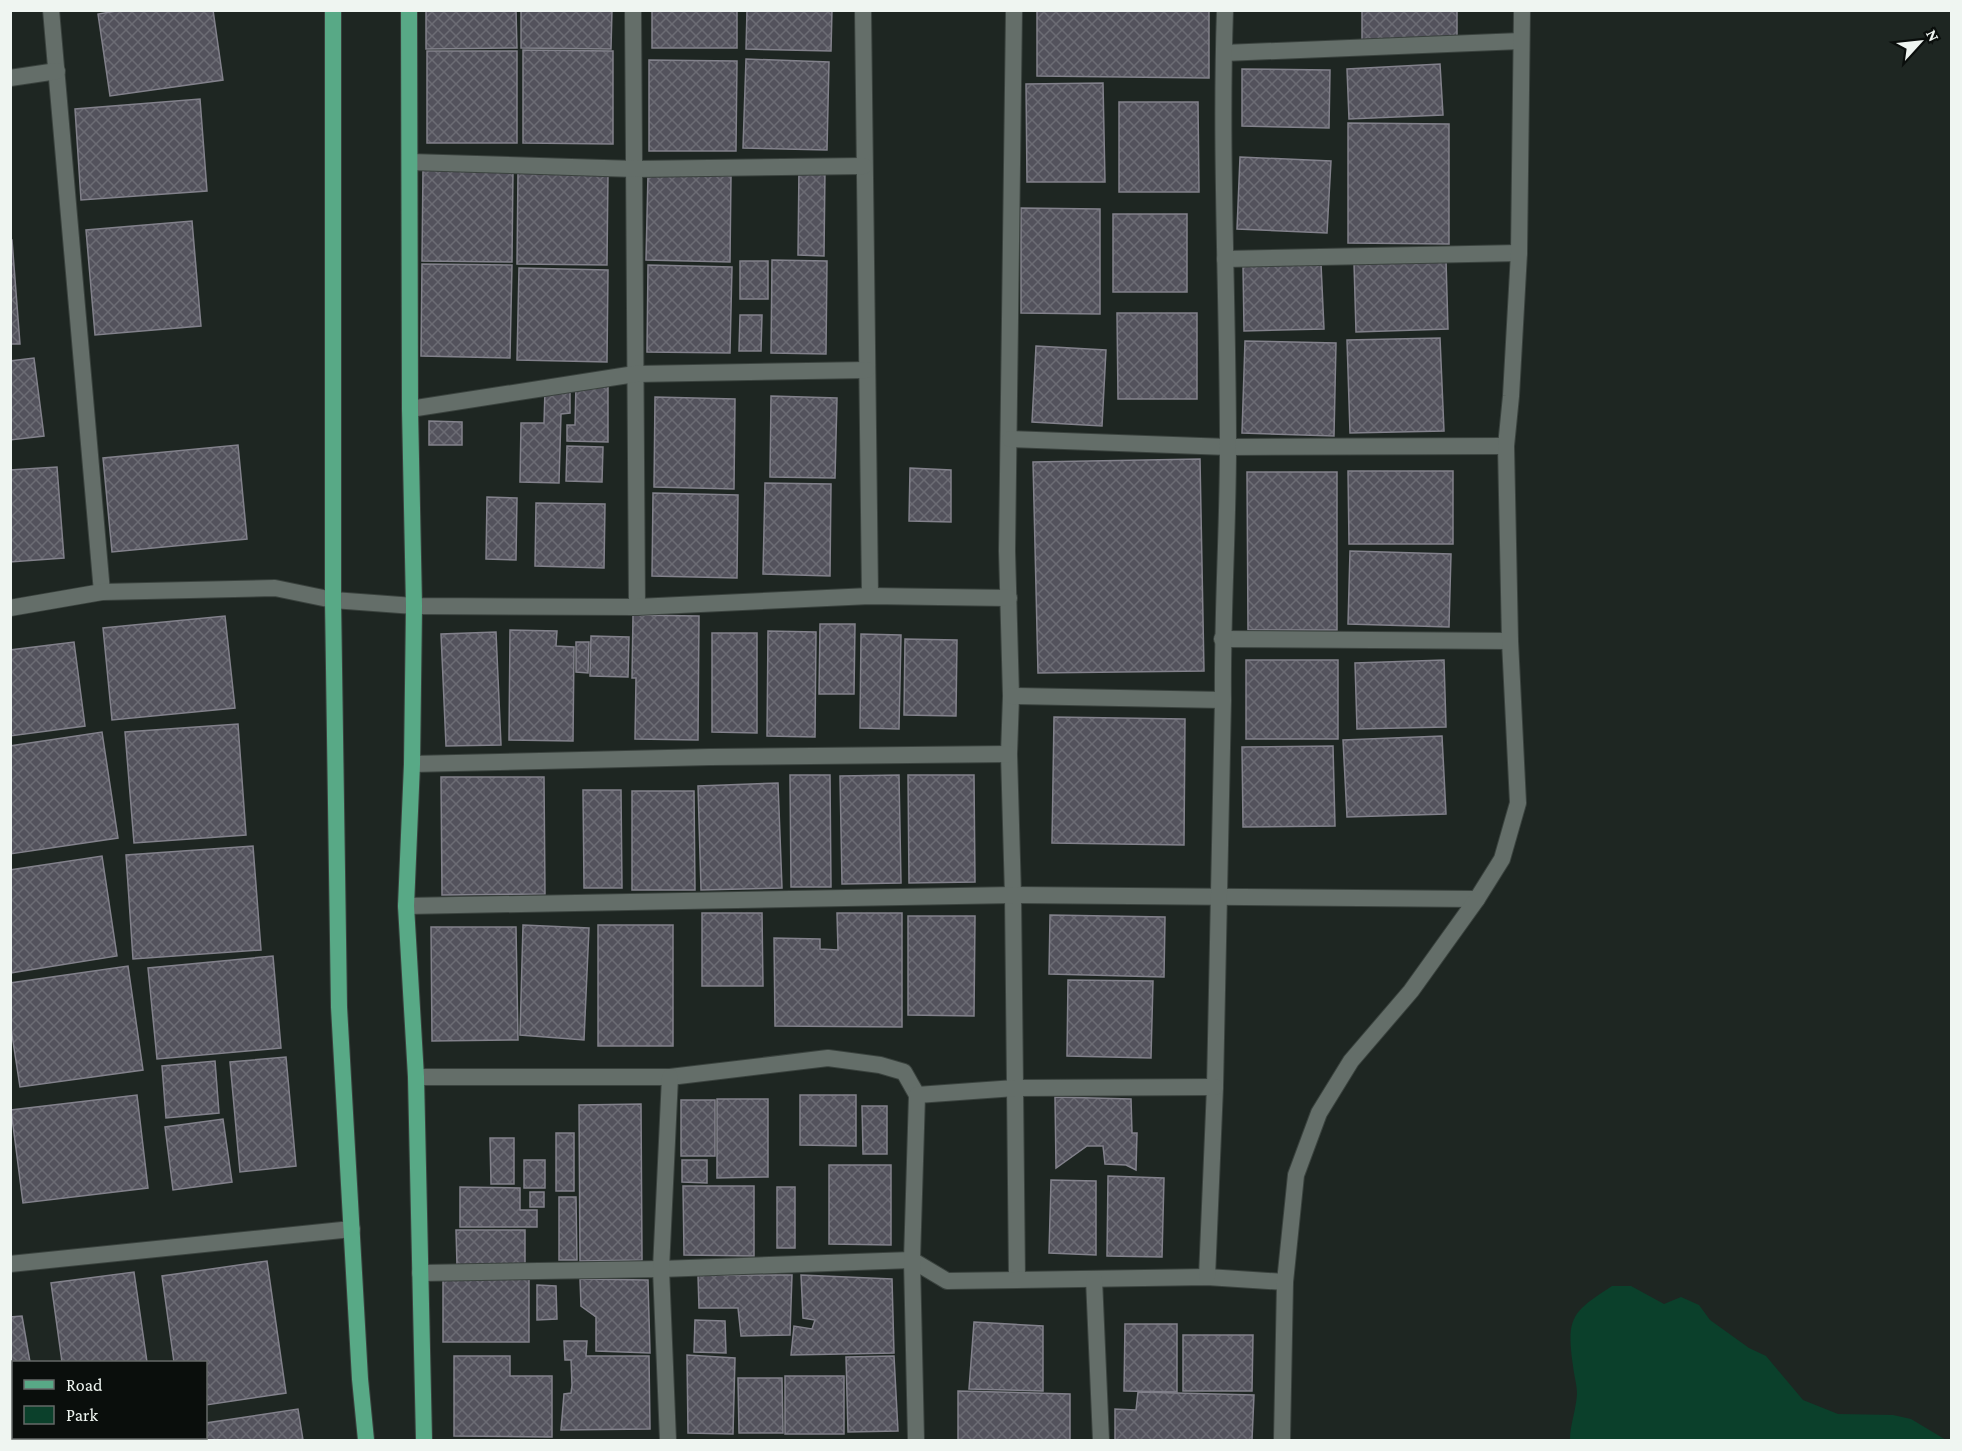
<svg xmlns="http://www.w3.org/2000/svg" width="1962" height="1451" font-family="'Crimson Pro',serif">
<style>
.green{fill:#0b402b}
.building{fill:url(#building-cross-hatch);stroke:#82818b;stroke-width:1.5}
.lines{fill:none;stroke-linecap:round;stroke-linejoin:round}
.minor-casing{stroke:#3a423e;stroke-width:18}
.primary-casing{stroke:#3a423e;stroke-width:18}
.minor{stroke:#646e69;stroke-width:16}
.primary{stroke:#58a986;stroke-width:16}
</style>
<defs>
<pattern id="building-cross-hatch" width="8" height="8" patternUnits="userSpaceOnUse" patternTransform="scale(1.5)"><rect width="8" height="8" fill="#53525c"/><path d="M0 0l8 8M0 8l8-8" fill="none" stroke="#6c6c74"/></pattern>
</defs>
<rect width="100%" height="100%" fill="#1e2622"/>
<path class="green" d="M1612 1286H1631L1664 1304 1681 1297 1699 1305 1710 1320 1749 1348 1766 1356 1803 1400 1838 1414 1893 1415 1911 1419 1946 1440H1570C1570 1425 1576 1410 1577 1394 1577 1385 1574 1375 1573 1366 1566 1317 1572 1312 1612 1286Z"/>
<g class="building">
<path d="M122 10H213L223 80 110 96 98 14Z"/>
<path d="M426 10H516L517 48 426 49Z"/>
<path d="M521 10H612L611 49 521 48Z"/>
<rect x="652" y="10" width="85" height="38"/>
<path d="M747 10H832L831 51 746 49Z"/>
<path d="M1037 10H1209V78L1037 76Z"/>
<path d="M1362 10H1457V42L1362 41Z"/>
<path d="M523 50 613 51V144L523 143Z"/>
<rect x="427" y="51" width="90" height="92"/>
<path d="M746 59 829 62 827 150 743 148Z"/>
<path d="M649 60 737 61 736 151H649Z"/>
<path d="M1440 64 1443 115 1349 119 1347 69Z"/>
<path d="M1242 69 1330 70 1329 128 1242 126Z"/>
<path d="M1103 83 1105 182H1027L1026 84Z"/>
<path d="M200 99 207 191 81 200 75 109Z"/>
<path d="M1119 102H1198L1199 192H1119Z"/>
<path d="M1348 123 1449 124V244L1348 243Z"/>
<path d="M1240 157 1331 161 1327 233 1237 229Z"/>
<path d="M799 167 825 168 824 256 798 255Z"/>
<path d="M423 168 513 170 512 262 422 261Z"/>
<path d="M518 171 608 173 607 265 517 264Z"/>
<path d="M648 174 731 176 730 262 646 260Z"/>
<path d="M1021 208 1100 209V314L1021 313Z"/>
<rect x="1113" y="214" width="74" height="78"/>
<path d="M192 221 201 326 95 335 86 230Z"/>
<path d="M10 240H12L20 344H10Z"/>
<path d="M772 260 827 261 826 354 771 353Z"/>
<path d="M1446 260 1448 329 1356 332 1354 263Z"/>
<rect x="740" y="261" width="28" height="38"/>
<path d="M422 264 512 265 510 358 421 356Z"/>
<path d="M1321 264 1324 329 1244 331 1243 266Z"/>
<path d="M648 265 732 267 730 353 647 352Z"/>
<path d="M519 268 608 270 607 362 517 360Z"/>
<path d="M1117 313H1197V399H1118Z"/>
<path d="M740 315H762L761 351H739Z"/>
<path d="M1440 338 1444 431 1350 433 1347 340Z"/>
<path d="M1245 341 1336 343 1334 436 1242 433Z"/>
<path d="M1036 346 1106 350 1102 426 1032 422Z"/>
<path d="M34 358 44 436 10 440V361Z"/>
<path d="M576 384H608V442L567 441V425H575Z"/>
<path d="M545 390H570V413L561 414 559 483 520 482 521 423H544Z"/>
<path d="M771 396 837 398 835 478 770 477Z"/>
<path d="M655 397 735 399 734 489 654 487Z"/>
<path d="M429 421 462 422V445H429Z"/>
<path d="M238 445 247 539 112 552 103 458Z"/>
<path d="M567 446 603 447 602 482 566 481Z"/>
<path d="M1200 459 1204 671 1038 673 1033 462Z"/>
<path d="M57 467 64 558 10 562V470Z"/>
<path d="M910 468 951 470V522L909 521Z"/>
<path d="M1348 471H1453V544H1349Z"/>
<path d="M1247 472H1337V630H1248Z"/>
<path d="M765 483 831 484 830 576 763 574Z"/>
<path d="M653 493 738 495 737 578 652 576Z"/>
<path d="M487 497 517 498 516 560 486 559Z"/>
<path d="M536 503 605 504 604 568 535 566Z"/>
<path d="M1350 551 1451 554 1449 627 1348 624Z"/>
<path d="M633 615 699 616 698 740 635 739 636 678H632Z"/>
<path d="M225 616 235 708 112 720 103 628Z"/>
<path d="M820 624H855L854 694H819Z"/>
<path d="M510 630 557 631 556 646 574 647 573 741 509 740Z"/>
<path d="M768 631 816 632 815 737 767 736Z"/>
<path d="M496 632 501 745 446 746 441 634Z"/>
<path d="M712 633H757V733L712 732Z"/>
<path d="M861 634 901 635 899 729 860 728Z"/>
<path d="M591 636 629 637 628 677 590 676Z"/>
<path d="M905 639 957 640 956 716 904 715Z"/>
<path d="M74 642 85 726 10 736V650Z"/>
<path d="M576 642H589L588 673 576 672Z"/>
<rect x="1246" y="660" width="92" height="79"/>
<path d="M1444 660 1446 727 1357 729 1355 663Z"/>
<path d="M1054 717 1185 719 1184 845 1052 843Z"/>
<path d="M238 724 246 835 134 843 125 732Z"/>
<path d="M102 732 118 838 10 854V746Z"/>
<path d="M1442 736 1446 814 1347 817 1343 740Z"/>
<path d="M1333 746 1335 826 1243 827 1242 747Z"/>
<path d="M790 775H830L831 887H791Z"/>
<path d="M899 775 901 883 842 884 840 776Z"/>
<path d="M908 775H974L975 882 909 883Z"/>
<path d="M441 777H544L545 894 442 895Z"/>
<path d="M778 783 782 888 701 890 698 786Z"/>
<path d="M583 790H621L622 888H584Z"/>
<path d="M632 791H694L695 890H632Z"/>
<path d="M253 846 261 950 133 959 126 855Z"/>
<path d="M102 856 117 956 10 973V870Z"/>
<path d="M702 913H762L763 986H702Z"/>
<path d="M837 913H902V1027L775 1026 774 938 820 939V949L838 950Z"/>
<path d="M1050 915 1165 917 1164 977 1049 974Z"/>
<path d="M908 916H975L974 1016 908 1015Z"/>
<path d="M523 925 589 928 584 1040 520 1035Z"/>
<rect x="598" y="925" width="75" height="121"/>
<path d="M431 927H516L518 1040 432 1041Z"/>
<path d="M273 956 281 1048 157 1059 148 968Z"/>
<path d="M128 966 143 1070 20 1087 10 1022V983Z"/>
<path d="M1068 980 1153 981 1151 1058 1067 1056Z"/>
<path d="M286 1057 296 1166 240 1172 230 1062Z"/>
<path d="M215 1061 219 1113 166 1118 162 1066Z"/>
<path d="M137 1095 148 1188 23 1203 11 1110Z"/>
<path d="M800 1095H856V1146L800 1145Z"/>
<path d="M1055 1097 1131 1099 1132 1133H1137L1136 1170 1126 1165 1105 1164 1103 1146H1087L1056 1168Z"/>
<path d="M717 1099H768V1177L717 1178Z"/>
<rect x="681" y="1100" width="34" height="56"/>
<path d="M641 1104 642 1260 580 1261 579 1105Z"/>
<path d="M862 1106H887V1154H863Z"/>
<path d="M223 1119 232 1182 173 1190 165 1127Z"/>
<rect x="556" y="1133" width="18" height="58"/>
<path d="M490 1138H514V1184H491Z"/>
<rect x="524" y="1160" width="21" height="28"/>
<path d="M682 1160H707V1183L682 1182Z"/>
<path d="M829 1165H891V1245L829 1244Z"/>
<path d="M1108 1176 1164 1178 1162 1257 1107 1256Z"/>
<path d="M1051 1180 1096 1181V1255L1049 1253Z"/>
<path d="M683 1186H754V1256L684 1255Z"/>
<path d="M460 1187 520 1188V1210H537V1227H460Z"/>
<rect x="777" y="1187" width="18" height="61"/>
<rect x="530" y="1192" width="14" height="15"/>
<path d="M559 1197H576L577 1260H559Z"/>
<path d="M456 1230H525V1265H457Z"/>
<path d="M267 1261 286 1393 206 1405V1362H174L162 1276Z"/>
<path d="M134 1272 147 1362H62L51 1283Z"/>
<rect x="443" y="1274" width="86" height="68"/>
<path d="M698 1275H792L790 1335 741 1336 738 1308H699Z"/>
<path d="M801 1275 892 1279 894 1353 791 1355 794 1326 812 1329 815 1320 803 1318Z"/>
<path d="M580 1279 648 1280 650 1353 596 1351V1317L581 1306Z"/>
<path d="M537 1285 556 1286 557 1319 537 1320Z"/>
<path d="M22 1316 30 1362H14V1418H10V1317Z"/>
<path d="M695 1320 725 1321 726 1353 694 1352Z"/>
<path d="M974 1322 1043 1326V1391L969 1389Z"/>
<path d="M1125 1324H1177V1392L1124 1391Z"/>
<path d="M1183 1335H1253L1252 1391H1183Z"/>
<path d="M564 1341H587L586 1356H649L650 1429 561 1430 564 1394 571 1393 572 1385 571 1360H565Z"/>
<path d="M687 1355 735 1358 733 1434 688 1433Z"/>
<path d="M454 1356H510V1376H552V1437L454 1436Z"/>
<path d="M894 1356 898 1431 848 1432 846 1357Z"/>
<rect x="785" y="1376" width="59" height="58"/>
<path d="M738 1378H782L783 1433H739Z"/>
<path d="M958 1391 1070 1394V1440H958Z"/>
<path d="M1138 1392 1254 1395 1252 1440H1115V1409L1136 1410Z"/>
<path d="M298 1409 303 1440H207L206 1423Z"/>
<path d="M10 1418H14V1438H42L43 1440H10Z"/>
<path d="M84 1438H174L175 1440H84Z"/>
</g>
<g class="lines">
<g class="minor-casing">
<g id="minor">
<path d="M51 10 102 592"/>
<path d="M633 10 637 607"/>
<path d="M863 10 870 596"/>
<path d="M1014 10 1007 551 1011 696 1009 754 1013 895 1017 1280"/>
<path d="M1224 53 1521 41"/>
<path d="M10 78 57 71"/>
<path d="M410 162 635 169 864 166"/>
<path d="M1225 259 1519 253"/>
<path d="M410 409 635 374 867 370"/>
<path d="M1010 439 1228 447 1506 446"/>
<path d="M10 608 102 592 275 588 333 600 414 606 637 607 870 596 1009 598"/>
<path d="M1222 639 1510 641"/>
<path d="M1011 696 1223 700"/>
<path d="M412 764 710 757 1009 754"/>
<path d="M406 906 1013 895 1477 899"/>
<path d="M416 1077H670L828 1058 880 1065 904 1072 917 1095"/>
<path d="M10 1264 352 1229"/>
<path d="M420 1273 661 1269 912 1260 947 1281 1207 1277 1285 1282"/>
<path d="M1207 1277 1215 1087 1223 700C1222 615 1228 531 1228 446 1228 301 1220 156 1225 10"/>
<path d="M1094 1279 1101 1440"/>
<path d="M668 1440 661 1269 670 1077"/>
<path d="M916 1440 912 1260 917 1095 1015 1088 1215 1087"/>
<path d="M1282 1440 1285 1282 1296 1175 1319 1113 1351 1061 1411 991 1477 899 1502 859 1518 803 1510 641 1506 446 1511 396 1519 253 1522 10"/>
</g>
</g>
<g class="primary-casing">
<g id="primary">
<path d="M333 10V600L339 1007 360 1379 366 1440"/>
<path d="M409 10 410 409 414 606 412 764 406 906 416 1077 424 1440"/>
</g>
</g>
<use href="#minor" class="minor"/>
<use href="#primary" class="primary"/>
</g>
<rect width="1962" height="1451" fill="none" stroke="#eff5f1" stroke-width="24"/>
<rect x="12" y="1361" width="195" height="78" fill="#0a0e0c" stroke="#666a68" stroke-width="1.5"/>
<rect x="24" y="1380" width="30" height="9" fill="#58a986" stroke="#666a68" stroke-width="1.5"/>
<text x="66" y="1391" font-size="18" fill="#eff5f1">Road</text>
<rect x="24" y="1406" width="30" height="18" fill="#0b402b" stroke="#666a68" stroke-width="1.5"/>
<text x="66" y="1421" font-size="18" fill="#eff5f1">Park</text>
<g transform="translate(1920 42) rotate(63)" stroke="#0a0e0c" stroke-width="4.5" paint-order="stroke">
<path d="M0-4.5L10 22L0 15L-10 22Z" fill="#eff5f1"/>
<text y="-9" font-size="16" font-weight="bold" text-anchor="middle" fill="#eff5f1">N</text>
</g>
</svg>
